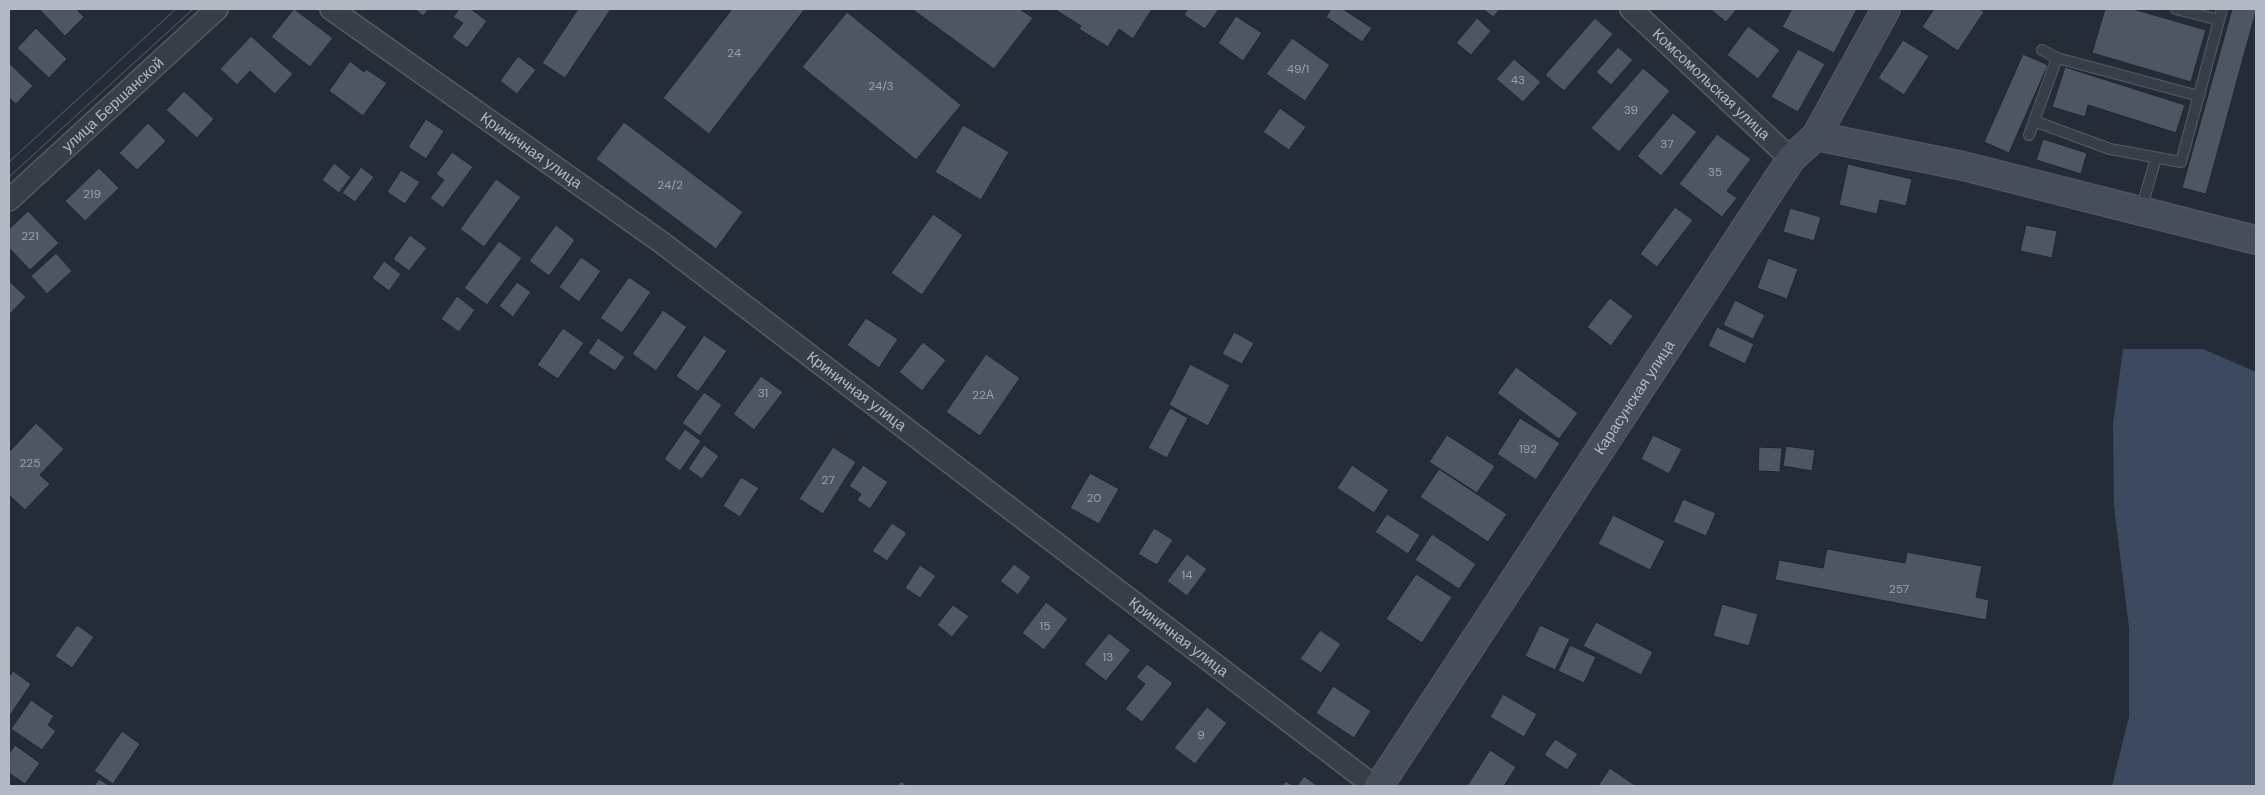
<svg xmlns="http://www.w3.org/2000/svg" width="2265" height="795" font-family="'DM Sans',sans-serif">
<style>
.water{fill:#3c495f}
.building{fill:#4d5663;stroke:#1f252f}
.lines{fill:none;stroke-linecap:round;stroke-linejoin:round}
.lane-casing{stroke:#565c66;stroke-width:12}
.street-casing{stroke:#565c66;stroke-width:24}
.secondary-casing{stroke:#565c66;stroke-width:30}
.lane{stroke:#383e48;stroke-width:10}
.street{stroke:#383e48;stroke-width:21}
.secondary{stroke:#464d5b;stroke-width:28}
.tram{stroke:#5a626f;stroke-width:1}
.labels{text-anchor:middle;stroke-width:4;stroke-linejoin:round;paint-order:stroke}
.number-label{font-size:12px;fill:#9aa0ac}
.street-label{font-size:15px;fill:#b3b9c4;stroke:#1d232d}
</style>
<rect width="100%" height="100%" fill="#242c38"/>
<path class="water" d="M2123 349H2203L2256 372V786H2112L2129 717V628L2114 505 2113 424Z"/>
<g class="building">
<path d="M39 9H76L84 17 65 36Z"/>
<path d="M294 9 333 38 310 67 271 37Z"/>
<path d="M415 9H429L423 16Z"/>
<path d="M459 9H471L487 21 467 48 452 37 463 23 453 17Z"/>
<path d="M578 9H611L565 78 542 63Z"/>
<path d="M732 9H805L709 134 663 98Z"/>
<path d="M912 9H1020L1033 18 994 69Z"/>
<path d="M1054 9H1152L1133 39 1119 29 1108 47 1079 29 1081 26Z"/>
<path d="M1188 9H1219L1205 29 1184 15Z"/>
<path d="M1331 9H1343L1372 28 1362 42 1326 17Z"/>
<path d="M1483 9H1500L1493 17Z"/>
<path d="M1710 9H1737L1726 22Z"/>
<path d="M1792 9H1857L1834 53 1782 27Z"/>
<path d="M1934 9H1980L1984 12 1958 51 1922 27Z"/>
<path d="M2105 9H2133L2206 30 2191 82 2092 53Z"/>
<path d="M2232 9H2256V11L2206 194 2182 188Z"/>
<path d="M847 12 961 105 916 160 802 67Z"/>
<path d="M1236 16 1262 33 1243 61 1218 43Z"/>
<path d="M1477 18 1491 31 1471 55 1456 43Z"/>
<path d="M1595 18 1613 34 1564 91 1545 75Z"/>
<path d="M1748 26 1780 50 1758 79 1727 55Z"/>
<path d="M36 28 67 59 49 78 17 48Z"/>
<path d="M251 36 293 74 275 94 250 71 237 85 220 69Z"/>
<path d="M1292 38 1330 65 1305 101 1266 74Z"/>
<path d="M1903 40 1929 56 1904 95 1878 78Z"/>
<path d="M1618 47 1633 60 1611 85 1596 72Z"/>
<path d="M1798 49 1825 64 1798 112 1771 97Z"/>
<path d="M2023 54 2048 65 2009 153 1984 142Z"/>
<path d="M518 56 536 70 517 94 500 81Z"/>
<path d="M1514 59 1541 82 1523 102 1496 79Z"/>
<path d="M350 61 364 72 366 69 387 83 363 116 329 91Z"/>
<path d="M9 63 33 86 16 104 9 98Z"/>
<path d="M2065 67 2185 105 2176 133 2088 105 2085 117 2052 107Z"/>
<path d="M1643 68 1670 91 1619 152 1591 128Z"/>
<path d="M184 91 214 119 197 138 166 110Z"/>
<path d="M1280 108 1306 127 1289 150 1263 132Z"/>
<path d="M1673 113 1697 132 1661 176 1637 156Z"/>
<path d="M426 119 444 131 426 159 408 147Z"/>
<path d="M624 122 743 212 716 249 596 159Z"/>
<path d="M148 123 166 141 137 170 119 153Z"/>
<path d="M963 125 1009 152 981 200 935 172Z"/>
<path d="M1717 134 1751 159 1727 191 1737 198 1722 217 1679 184Z"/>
<path d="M2043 139 2087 153 2081 174 2036 160Z"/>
<path d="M452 152 473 167 443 208 430 198 444 180 436 174Z"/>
<path d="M334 163 351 177 339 193 322 180Z"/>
<path d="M1848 164 1912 179 1906 206 1880 200 1877 214 1839 205Z"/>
<path d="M361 167 374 177 355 202 342 193Z"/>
<path d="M99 168 119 188 85 221 65 201Z"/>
<path d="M401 170 420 182 405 204 387 192Z"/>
<path d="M496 179 521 197 484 247 460 229Z"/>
<path d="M1675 207 1693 220 1657 267 1640 254Z"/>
<path d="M1790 208 1821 217 1814 241 1783 232Z"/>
<path d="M28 211 59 243 30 270 9 248V229Z"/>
<path d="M933 214 963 235 922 295 891 273Z"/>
<path d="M556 225 575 240 549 276 529 261Z"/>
<path d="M2026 225 2057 231 2052 258 2020 251Z"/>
<path d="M410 235 427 248 409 271 393 259Z"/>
<path d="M499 241 522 258 487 305 464 288Z"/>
<path d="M56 253 72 271 47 294 31 276Z"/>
<path d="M581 257 601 271 579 302 559 287Z"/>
<path d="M1768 258 1798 269 1787 299 1757 288Z"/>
<path d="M384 261 401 274 389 291 372 278Z"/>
<path d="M629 277 651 292 622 333 600 318Z"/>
<path d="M9 281 26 297 9 315Z"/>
<path d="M517 282 531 292 513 317 499 306Z"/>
<path d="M457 296 475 310 459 332 441 319Z"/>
<path d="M1610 298 1633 316 1611 346 1587 327Z"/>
<path d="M1735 300 1765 315 1753 339 1723 325Z"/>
<path d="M663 310 687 327 656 371 632 354Z"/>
<path d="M866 318 898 339 879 368 847 345Z"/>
<path d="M1717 327 1754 344 1745 364 1708 346Z"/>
<path d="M563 328 584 343 558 379 537 365Z"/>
<path d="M1234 332 1254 343 1242 364 1222 354Z"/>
<path d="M704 335 727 351 698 392 676 376Z"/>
<path d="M598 338 625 357 615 371 588 353Z"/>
<path d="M923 342 946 360 922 391 899 372Z"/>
<path d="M986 354 1020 378 980 436 946 412Z"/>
<path d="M1190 364 1230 385 1208 426 1169 405Z"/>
<path d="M1516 367 1578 413 1559 439 1497 393Z"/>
<path d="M761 376 783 392 754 430 733 414Z"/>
<path d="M704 392 722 405 700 436 682 423Z"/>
<path d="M1170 408 1188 418 1167 458 1148 448Z"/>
<path d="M1520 418 1560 443 1536 480 1497 454Z"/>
<path d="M36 423 64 449 40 475 50 484 25 510 9 495V452Z"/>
<path d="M685 429 701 441 680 471 664 459Z"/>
<path d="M1447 435 1495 466 1477 493 1429 462Z"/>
<path d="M1653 435 1682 449 1669 474 1641 459Z"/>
<path d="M704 445 719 456 702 479 688 469Z"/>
<path d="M1786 446 1815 450 1812 471 1783 466Z"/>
<path d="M833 447 856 462 823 514 799 499Z"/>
<path d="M1759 447 1782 448 1780 472 1758 471Z"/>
<path d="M863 465 888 482 870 509 857 500 861 494 849 486Z"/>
<path d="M1352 465 1389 490 1374 513 1337 488Z"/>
<path d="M1439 469 1507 514 1488 542 1420 497Z"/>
<path d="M1090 473 1119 489 1099 524 1070 508Z"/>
<path d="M741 477 759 488 740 517 723 506Z"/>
<path d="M1683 499 1716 513 1706 536 1673 522Z"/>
<path d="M1387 514 1420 535 1408 554 1375 532Z"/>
<path d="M1613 515 1665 541 1650 570 1598 544Z"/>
<path d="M892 523 907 533 887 561 872 551Z"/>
<path d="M1154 528 1173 540 1157 565 1138 554Z"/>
<path d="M1432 534 1476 564 1459 589 1415 560Z"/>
<path d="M1827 549 1905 563 1907 552 1982 566 1976 597 1989 600 1986 620 1775 580 1779 560 1823 568Z"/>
<path d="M1187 554 1207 569 1187 596 1167 581Z"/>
<path d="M1014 564 1031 577 1018 595 1000 581Z"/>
<path d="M920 565 936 576 920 598 905 588Z"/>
<path d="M1416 574 1452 597 1422 643 1386 619Z"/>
<path d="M1046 602 1068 619 1044 650 1022 633Z"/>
<path d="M1722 604 1758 614 1749 646 1713 636Z"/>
<path d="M953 605 969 616 952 637 937 625Z"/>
<path d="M1596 622 1653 652 1641 675 1583 646Z"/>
<path d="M77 625 94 637 72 668 55 656Z"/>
<path d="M1540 625 1570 639 1555 670 1525 656Z"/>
<path d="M1320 630 1341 644 1321 673 1300 659Z"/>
<path d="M1109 633 1131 650 1106 681 1084 664Z"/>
<path d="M1570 645 1596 657 1584 683 1558 671Z"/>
<path d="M1147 664 1173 683 1142 722 1125 709 1145 684 1136 677Z"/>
<path d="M13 671 31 684 9 717V677Z"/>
<path d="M1333 686 1371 711 1354 738 1316 713Z"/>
<path d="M1503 694 1537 714 1524 737 1490 717Z"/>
<path d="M31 700 54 716 48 725 56 731 42 750 11 729Z"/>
<path d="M1207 707 1227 723 1195 764 1174 748Z"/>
<path d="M122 731 140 744 113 784 94 771Z"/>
<path d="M1555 739 1578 754 1567 770 1544 755Z"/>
<path d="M15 745 40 763 25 784 9 773V754Z"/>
<path d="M1490 750 1516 767 1504 786H1467Z"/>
<path d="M1610 768 1636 786H1598Z"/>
<path d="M1304 776 1318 786H1297Z"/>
<path d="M99 779 110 786H94Z"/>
<path d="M901 781 907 786H897Z"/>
<path d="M1286 781 1293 786H1282Z"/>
</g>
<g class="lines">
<g class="lane-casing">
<g id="lane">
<path d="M2176 9 2219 20"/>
<path d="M2042 50 2057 58 2199 96"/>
<path d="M2034 121 2110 149 2181 162 2222 9"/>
<path d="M2029 135 2057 58"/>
<path d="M2141 210 2156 158"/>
</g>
</g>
<g class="street-casing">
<g id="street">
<path id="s1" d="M331 9 661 242 1374 786"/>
<path id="s2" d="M1631 9 1791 159"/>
<path id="s3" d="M9 200 217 9"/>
</g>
</g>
<g class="secondary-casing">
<g id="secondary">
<path d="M1816 136 1963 166 2256 240"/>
<path id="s4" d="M1379 786 1791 159 1816 136 1886 9"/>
</g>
</g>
<use href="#lane" class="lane"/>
<use href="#street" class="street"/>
<use href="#secondary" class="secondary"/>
<g class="tram">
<path d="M9 162 176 9"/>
<path d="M9 177 193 9"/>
</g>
</g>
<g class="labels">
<g class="number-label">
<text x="734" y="57">24</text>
<text x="1298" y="73">49/1</text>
<text x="1518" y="84">43</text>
<text x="881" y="90">24/3</text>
<text x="1631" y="114">39</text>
<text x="1667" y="148">37</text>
<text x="1715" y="176">35</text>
<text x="670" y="189">24/2</text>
<text x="92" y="198">219</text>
<text x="30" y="240">221</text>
<text x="763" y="397">31</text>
<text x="983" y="399">22А</text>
<text x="1528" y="453">192</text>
<text x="30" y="467">225</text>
<text x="828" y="484">27</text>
<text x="1094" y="502">20</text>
<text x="1187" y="579">14</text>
<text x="1899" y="593">257</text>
<text x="1045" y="630">15</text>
<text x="1108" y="661">13</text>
<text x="1201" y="739">9</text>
</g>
<g class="street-label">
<text dy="5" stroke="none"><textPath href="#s2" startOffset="110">Комсомольская улица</textPath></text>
<text dy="5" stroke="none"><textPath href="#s3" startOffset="141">улица Бершанской</textPath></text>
<text dy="5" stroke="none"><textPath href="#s1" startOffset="245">Криничная улица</textPath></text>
<text dy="5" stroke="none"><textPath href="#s1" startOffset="650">Криничная улица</textPath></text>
<text dy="5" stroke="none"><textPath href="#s4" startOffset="465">Карасунская улица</textPath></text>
<text dy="5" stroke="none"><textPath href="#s1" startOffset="1055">Криничная улица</textPath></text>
</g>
</g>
<rect width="2265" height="795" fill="none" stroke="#b3b9c4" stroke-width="20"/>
</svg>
